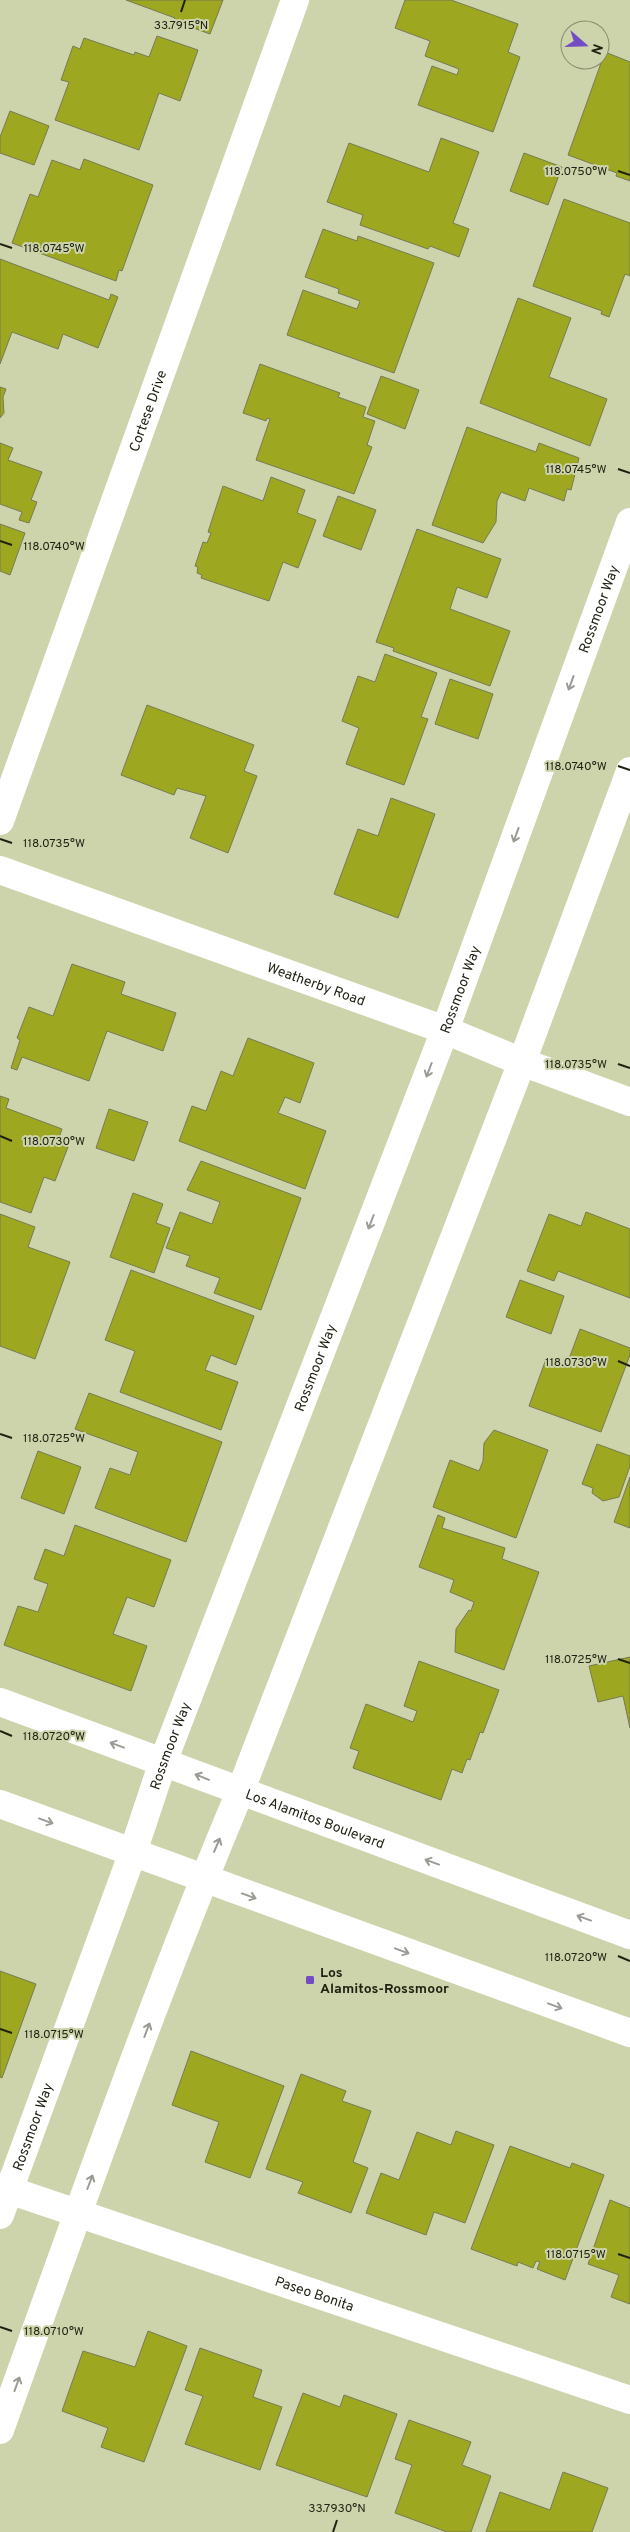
<svg xmlns="http://www.w3.org/2000/svg" width="630" height="2532" font-family="Overpass,sans-serif">
<style>
.building{fill:#9da720;stroke:#767b55}
.lines{fill:none;stroke-linecap:round;stroke-linejoin:round}
.street{stroke:#fff;stroke-width:28}
.primary{stroke:#fff;stroke-width:28}
.oneway{stroke:#9a9b94}
.ticks{fill:none;stroke:#1e2011;stroke-width:2}
.poi-dot{fill:#734cc5;stroke:#cdd3aa;stroke-width:2}
.labels{text-anchor:middle;stroke-width:4;stroke-linejoin:round;paint-order:stroke}
.street-label{font-size:14px;fill:#1e2011;stroke:#cdd3aa}
.poi-label{font-size:14px;font-weight:bold;fill:#1e2011;stroke:#cdd3aa;text-anchor:start}
.ticks-label{font-size:12px;text-anchor:middle;fill:#1e2011;stroke:#cdd3aa;stroke-width:4;stroke-linejoin:round;paint-order:stroke}
</style>
<rect width="100%" height="100%" fill="#cdd3aa"/>
<g class="building">
<path d="M126 0H223L210 34 174 21 175 18Z"/>
<path d="M405 0H451L518 24 508 52 520 57 493 132 418 105 432 66 457 75 459 69 425 56 430 41 395 28Z"/>
<path d="M157 36 198 50 180 101 159 93 139 150 55 120 69 82 61 80 73 46 80 49 84 38 134 55 135 52 149 57Z"/>
<path d="M605 52 630 62V181L616 176 617 173 568 155Z"/>
<path d="M10 111 49 126 34 165 0 153V137Z"/>
<path d="M441 138 479 152 453 223 469 229 459 257 430 246 428 249 360 225 363 215 327 202 349 143 429 172Z"/>
<path d="M524 153 562 167 548 205 510 191Z"/>
<path d="M84 159 153 185 122 271 119 270 116 281 12 243 30 194 38 197 52 160 80 170Z"/>
<path d="M564 199 630 223V276L625 274 609 317 601 314 602 311 533 286Z"/>
<path d="M323 229 357 241 358 236 434 263 394 373 287 335 303 290 357 309 360 301 338 293 339 289 305 277Z"/>
<path d="M0 259 109 300 111 294 118 297 98 348 63 334 58 349 12 332 0 364Z"/>
<path d="M518 298 571 318 549 377 607 399 590 446 480 403Z"/>
<path d="M260 364 340 393 338 397 366 407 363 417 375 421 367 445 372 447 354 494 256 460 270 419 267 418 266 421 243 413Z"/>
<path d="M381 376 419 390 405 429 367 414Z"/>
<path d="M0 387 6 389 3 397 4 413 0 418Z"/>
<path d="M467 427 536 452 539 443 579 458 571 490 567 489 564 501 529 488 525 501 501 492 497 501 496 522 483 543 432 525Z"/>
<path d="M0 443 13 448 8 460 42 472 31 500 37 502 29 523 19 520 22 512 0 504Z"/>
<path d="M271 477 305 490 297 513 316 520 298 568 283 562 269 601 201 578 202 575 197 573 198 567 195 566 203 542 207 543 211 533 208 532 223 486 263 501Z"/>
<path d="M338 496 376 510 361 550 323 536Z"/>
<path d="M0 524 25 533 10 575 0 571Z"/>
<path d="M417 529 501 559 487 598 457 587 450 609 510 631 490 686 393 651 394 648 376 642Z"/>
<path d="M385 654 437 673 421 717 428 719 404 785 346 764 359 728 342 721 358 676 375 682Z"/>
<path d="M450 679 493 694 478 739 435 724Z"/>
<path d="M147 705 254 745 244 771 257 776 228 853 190 838 206 796 177 788 174 795 121 775Z"/>
<path d="M391 798 435 814 398 918 334 894 358 829 378 836Z"/>
<path d="M72 964 125 982 121 994 176 1013 163 1051 107 1031 89 1081 22 1057 17 1070 11 1068 20 1040 17 1038 29 1007 53 1016Z"/>
<path d="M248 1038 314 1063 300 1103 285 1097 278 1113 326 1131 305 1189 179 1141 192 1106 206 1111 221 1071 233 1076Z"/>
<path d="M0 1096 9 1099 6 1108 62 1129 57 1143 68 1147 55 1181 44 1177 31 1213 0 1202Z"/>
<path d="M109 1109 148 1122 134 1161 96 1148Z"/>
<path d="M201 1161 301 1198 261 1310 214 1293 220 1278 186 1266 190 1256 166 1248 180 1212 212 1224 220 1202 187 1190Z"/>
<path d="M133 1193 163 1204 156 1223 170 1228 154 1273 110 1257Z"/>
<path d="M586 1212 630 1229V1298L558 1271 554 1281 527 1271 549 1214 581 1226Z"/>
<path d="M0 1214 35 1227 28 1247 70 1262 35 1359 0 1346Z"/>
<path d="M131 1270 254 1316 236 1365 211 1355 205 1370 238 1382 221 1430 120 1392 135 1351 105 1340Z"/>
<path d="M520 1280 564 1296 551 1334 506 1317Z"/>
<path d="M580 1329 630 1348V1355L601 1432 529 1406 546 1359 566 1367Z"/>
<path d="M89 1393 222 1442 186 1542 95 1508 110 1468 130 1475 138 1452 75 1429Z"/>
<path d="M494 1430 548 1450 516 1538 433 1507 450 1460 479 1471 483 1461 484 1443Z"/>
<path d="M597 1444 630 1456V1466L619 1497 603 1501 592 1493 593 1488 582 1484Z"/>
<path d="M38 1451 81 1467 64 1514 21 1498Z"/>
<path d="M630 1477V1528L614 1522Z"/>
<path d="M438 1515 445 1518 442 1528 505 1548 502 1559 539 1572 504 1670 455 1652 456 1629 469 1610 471 1611 474 1602 450 1592 454 1580 419 1567Z"/>
<path d="M75 1525 171 1560 154 1607 127 1597 113 1634 147 1646 131 1691 4 1645 18 1606 38 1612 48 1584 34 1579 45 1549 64 1556Z"/>
<path d="M630 1657V1728L623 1696 598 1702 589 1666Z"/>
<path d="M419 1661 499 1690 483 1733 480 1732 470 1760 467 1759 462 1773 452 1769 441 1800 353 1768 359 1751 350 1748 366 1704 413 1722 417 1711 404 1706Z"/>
<path d="M0 1971 36 1984 2 2078 0 2077Z"/>
<path d="M191 2051 284 2086 250 2178 205 2162 219 2122 172 2105Z"/>
<path d="M301 2074 346 2091 342 2101 371 2111 353 2162 368 2168 351 2213 298 2193 303 2182 266 2169Z"/>
<path d="M456 2131 494 2145 465 2223 434 2212 426 2235 366 2213 381 2173 399 2180 417 2132 451 2145Z"/>
<path d="M510 2146 570 2168 572 2163 604 2175 565 2280 537 2269 540 2262 536 2261 533 2268 518 2262 517 2266 471 2249Z"/>
<path d="M610 2200 630 2208V2304L611 2297 619 2275 588 2264Z"/>
<path d="M148 2331 187 2346 144 2462 101 2447 108 2428 62 2411 83 2351 135 2367Z"/>
<path d="M200 2348 262 2370 253 2397 282 2407 260 2470 185 2444 203 2396 185 2390Z"/>
<path d="M303 2393 340 2407 344 2395 397 2414 367 2497 276 2465Z"/>
<path d="M409 2420 471 2442 462 2465 491 2476 471 2532H447L395 2513 412 2465 395 2459Z"/>
<path d="M563 2472 608 2488 592 2532H486L500 2492 550 2510Z"/>
</g>
<g class="lines">
<g class="street">
<path id="s1" d="M0 821 295 0"/>
<path id="s2" d="M0 870 445 1030 522 1062 630 1102"/>
<path id="s3" d="M0 2187 630 2400"/>
<path id="s4" d="M0 2215 133 1852 163 1762 445 1030 630 522"/>
<path d="M0 2430C77 2216 152 2001 240 1792L522 1062 630 771"/>
</g>
<g class="primary">
<path id="s5" d="M0 1702 630 1935"/>
<path d="M0 1804 630 2033"/>
</g>
</g>
<defs><path id="oneway-shaft" d="M-6 0H5M1.5-3L5.5 0L1.5 3" fill="none" stroke-width="1.6" stroke-linecap="round" stroke-linejoin="round" transform="scale(1.25)"/></defs>
<g class="oneway">
<use href="#oneway-shaft" transform="translate(571 683) rotate(110)"/>
<use href="#oneway-shaft" transform="translate(516 835) rotate(110)"/>
<use href="#oneway-shaft" transform="translate(429 1070) rotate(111)"/>
<use href="#oneway-shaft" transform="translate(371 1222) rotate(111)"/>
<use href="#oneway-shaft" transform="translate(117 1745) rotate(-160)"/>
<use href="#oneway-shaft" transform="translate(202 1777) rotate(-158)"/>
<use href="#oneway-shaft" transform="translate(46 1821) rotate(20)"/>
<use href="#oneway-shaft" transform="translate(217 1845) rotate(-67)"/>
<use href="#oneway-shaft" transform="translate(432 1862) rotate(-160)"/>
<use href="#oneway-shaft" transform="translate(249 1896) rotate(20)"/>
<use href="#oneway-shaft" transform="translate(584 1918) rotate(-160)"/>
<use href="#oneway-shaft" transform="translate(402 1951) rotate(20)"/>
<use href="#oneway-shaft" transform="translate(555 2006) rotate(20)"/>
<use href="#oneway-shaft" transform="translate(147 2030) rotate(-69)"/>
<use href="#oneway-shaft" transform="translate(90 2182) rotate(-69)"/>
<use href="#oneway-shaft" transform="translate(17 2384) rotate(-70)"/>
</g>
<path class="ticks" d="M181 12 185 0M618 171 630 175M0 244 12 248M618 469 630 473M0 541 12 545M618 766 630 770M0 839 12 843M618 1064 630 1068M0 1136 12 1141M618 1361 630 1366M0 1434 12 1438M618 1659 630 1663M0 1731 12 1736M618 1956 630 1961M0 2029 12 2033M618 2254 630 2258M0 2327 12 2331M333 2532 337 2520"/>
<rect class="poi-dot" x="305" y="1975" width="10" height="10" rx="2.5"/>
<g class="labels">
<g class="street-label">
<text dy="5" stroke="none"><textPath href="#s1" startOffset="436">Cortese Drive</textPath></text>
<text dy="5" stroke="none"><textPath href="#s4" startOffset="1714">Rossmoor Way</textPath></text>
<text dy="5" stroke="none"><textPath href="#s2" startOffset="336">Weatherby Road</textPath></text>
<text dy="5" stroke="none"><textPath href="#s4" startOffset="1309">Rossmoor Way</textPath></text>
<text dy="5" stroke="none"><textPath href="#s4" startOffset="904">Rossmoor Way</textPath></text>
<text dy="5" stroke="none"><textPath href="#s4" startOffset="499">Rossmoor Way</textPath></text>
<text dy="5" stroke="none"><textPath href="#s5" startOffset="336">Los Alamitos Boulevard</textPath></text>
<text dy="5" stroke="none"><textPath href="#s4" startOffset="94">Rossmoor Way</textPath></text>
<text dy="5" stroke="none"><textPath href="#s3" startOffset="332">Paseo Bonita</textPath></text>
</g>
<g class="poi-label">
<text x="320" y="1977">Los<tspan x="320" dy="16">Alamitos-Rossmoor</tspan></text>
</g>
</g>
<g class="ticks-label">
<text x="181" y="29">33.7915°N</text>
<text x="576" y="175">118.0750°W</text>
<text x="54" y="252">118.0745°W</text>
<text x="576" y="473">118.0745°W</text>
<text x="54" y="550">118.0740°W</text>
<text x="576" y="770">118.0740°W</text>
<text x="54" y="847">118.0735°W</text>
<text x="576" y="1068">118.0735°W</text>
<text x="54" y="1145">118.0730°W</text>
<text x="576" y="1366">118.0730°W</text>
<text x="54" y="1442">118.0725°W</text>
<text x="576" y="1663">118.0725°W</text>
<text x="54" y="1740">118.0720°W</text>
<text x="576" y="1961">118.0720°W</text>
<text x="54" y="2038">118.0715°W</text>
<text x="576" y="2258">118.0715°W</text>
<text x="54" y="2335">118.0710°W</text>
<text x="337" y="2512">33.7930°N</text>
</g>
<g transform="translate(585 45) rotate(110)"><circle r="24" fill="#cdd3aa" stroke="#878b6d"/>
<path d="M0-4L9 19L0 12L-9 19Z" fill="#734cc5"/>
<text y="-8" font-size="14" font-weight="bold" text-anchor="middle" fill="#1e2011">N</text>
</g>
</svg>
